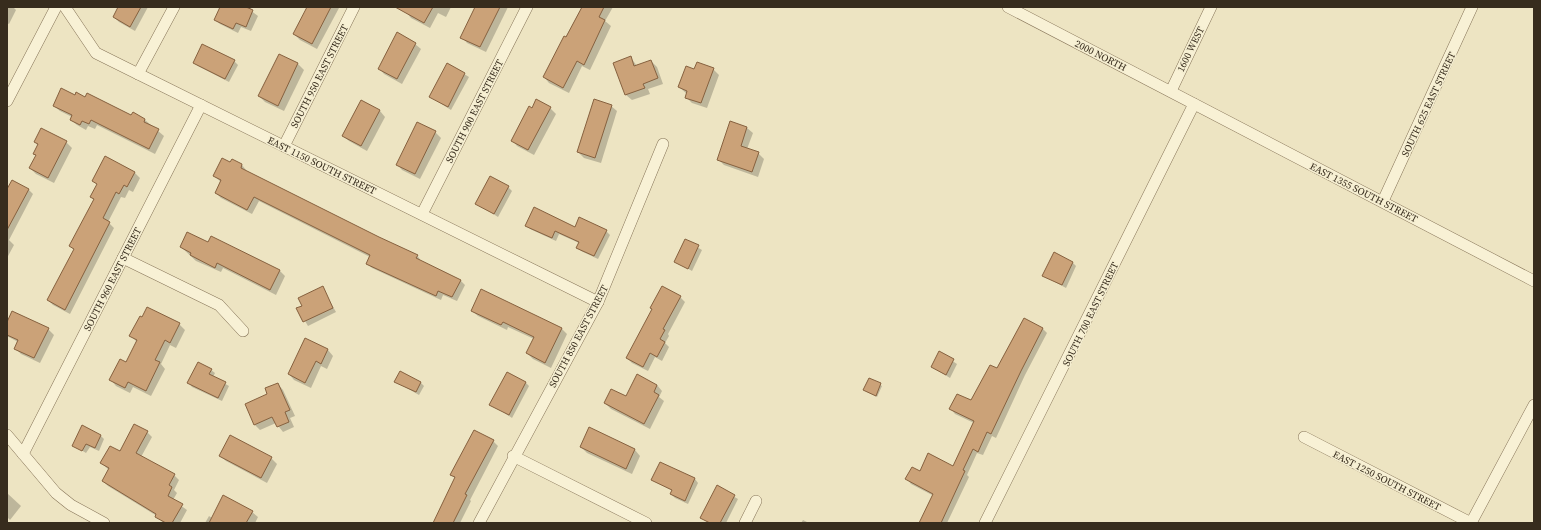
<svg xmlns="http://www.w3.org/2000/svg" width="1541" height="530" font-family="'Source Serif 4',serif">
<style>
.shadow{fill:#0003}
.building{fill:#cba278;stroke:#86613f}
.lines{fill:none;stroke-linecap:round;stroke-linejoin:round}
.minor-casing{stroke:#877559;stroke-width:12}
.minor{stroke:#f8f1d5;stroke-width:11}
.labels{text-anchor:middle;stroke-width:3;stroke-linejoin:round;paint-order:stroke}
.street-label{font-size:10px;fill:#372c1d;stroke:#f5eed1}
</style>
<rect width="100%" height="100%" fill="#ede4c2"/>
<g class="shadow">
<path d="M7 7H13L16 10 9 24 7 23Z"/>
<path d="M119 7H148L135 31 119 22 114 17Z"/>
<path d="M221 7H252L250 10 258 16 251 31 241 27 238 33 220 24 215 20Z"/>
<path d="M308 7 339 8 317 49 300 40 294 34Z"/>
<path d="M408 7H451L446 17 438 13 430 28 411 18 406 12Z"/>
<path d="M476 7H508L486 52 467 43 462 37Z"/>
<path d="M582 7H613L605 21 611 26 590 70 582 66 569 93 549 83 544 77Z"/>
<path d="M415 44 421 49 402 84 384 74 379 68Z"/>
<path d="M279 55 298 64 304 70 284 111 265 102 259 96Z"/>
<path d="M631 58 637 66 651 61 657 67 663 84 648 89 650 94 632 100 626 95 615 63Z"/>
<path d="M234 61 238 65 229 82 198 66 194 63Z"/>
<path d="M448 64 469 77 451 110 431 97Z"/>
<path d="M713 69 719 75 707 108 692 103 686 97 687 94 679 87 695 70Z"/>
<path d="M75 96 86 98 132 116 145 120 164 136 155 154 97 125 95 129 88 126 86 130 77 125 71 120 72 117 60 111 54 106Z"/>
<path d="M361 101 380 111 385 117 367 151 349 141 343 136Z"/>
<path d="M611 106 617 111 601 163 584 158 578 152Z"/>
<path d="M550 108 556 114 534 155 517 146 512 140 532 109Z"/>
<path d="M731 122 747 128 753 133 747 149 758 153 764 159 758 177 724 165 718 159Z"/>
<path d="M435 132 441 138 420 179 402 170 397 164Z"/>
<path d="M35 142H66L72 148 54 183 36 174 30 168 37 156 34 154 38 146Z"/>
<path d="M105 158 135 173 140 178 133 192 129 190 125 198 121 197 108 222 114 228 70 314 53 305 48 300 74 250 70 246 94 200 91 197 98 185 93 181Z"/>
<path d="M230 164 242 165 246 170V171L378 238 417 255 421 261 460 280 465 285 457 301 443 295 441 300 372 268 367 264 370 257 259 201 252 214 221 198 216 193 221 182 214 176Z"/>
<path d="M508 187 512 191 498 217 476 203Z"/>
<path d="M28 189 33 194 9 240 14 245 7 258V191Z"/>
<path d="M527 225 606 231 610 235 598 259 581 251 577 247 579 243 559 234 556 241 530 229Z"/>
<path d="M685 240 702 250 692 271 675 261Z"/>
<path d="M209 243 279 270 285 276 276 295 223 268 221 272 196 261 181 247Z"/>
<path d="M1073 263 1076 266 1066 288 1044 276Z"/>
<path d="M322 288 336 312 308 326 298 309 303 306Z"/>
<path d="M680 297 685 302 668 334 669 336 665 343 669 347 662 361 655 357 648 371 632 363 627 358 653 310 651 308Z"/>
<path d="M472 311 562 329 567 334 551 368 533 359 527 353 534 339 508 327 507 330 478 316Z"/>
<path d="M1024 319 1043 329 1047 333 1025 375 996 438 992 436 983 455 977 453 967 475 969 477 947 523H921L934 496 911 484 907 479 920 472 954 467 974 423 955 414 951 409 972 402 997 369Z"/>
<path d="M7 324 48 329 54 335 40 363 21 354 16 349 18 342 7 336Z"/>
<path d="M179 324 185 330 176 348 170 345 161 364 165 369 151 396 133 387 130 393 116 386 111 380 127 363 137 342 131 336Z"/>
<path d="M306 339 328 350 333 356 327 369 321 366 311 388 294 380 289 374Z"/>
<path d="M940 353 957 364 950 378 932 367Z"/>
<path d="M211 370 215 373 213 377 229 386 222 401 192 387 189 383Z"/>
<path d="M869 379 882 386 877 397 864 390Z"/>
<path d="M396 382H420L424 386 419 395Z"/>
<path d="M525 382 529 386 512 418 491 404Z"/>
<path d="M278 384 283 390 295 416 290 418 294 427 283 432 276 423 260 430 254 424 269 394Z"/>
<path d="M657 385 662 391 659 397 664 401 650 429 611 409 605 403 626 398Z"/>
<path d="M590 429 635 450 640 456 632 474 587 453 581 447Z"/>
<path d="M147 432 152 437 141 457 174 475 179 480 174 490 177 493 173 500 187 510 180 523H163L157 516 108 486 103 481 109 470 101 463Z"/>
<path d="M101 436 104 439 99 451 90 447 86 453 73 445Z"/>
<path d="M493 441 498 446 470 500 471 501 460 523H434L455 478 451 475Z"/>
<path d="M220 456 271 458 277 464 267 483 226 461Z"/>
<path d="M660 463 695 479 698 483 688 504 675 498 671 494 673 491 652 480Z"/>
<path d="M717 487 738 499 726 523H709L701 517Z"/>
<path d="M7 493 21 506 10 520 7 517Z"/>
<path d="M252 512 258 517 255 523H205L209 516 212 518Z"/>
<path d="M803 520 809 523H801Z"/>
</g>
<g class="building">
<path d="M118 7H141L130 27 113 17Z"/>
<path d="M220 7H246L253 10 246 27 236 23 233 29 214 20Z"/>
<path d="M307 7H331L312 44 293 34Z"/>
<path d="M395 7H433L424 23Z"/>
<path d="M475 7H500L480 47 460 38Z"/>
<path d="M582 7H604L599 17 605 20 584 65 577 61 563 88 543 77 564 36 566 37Z"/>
<path d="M397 32 416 43 397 79 378 69Z"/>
<path d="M202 44 235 60 225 79 193 63Z"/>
<path d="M279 54 298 63 278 106 258 96Z"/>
<path d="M631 56 634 66 651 60 658 78 643 84 645 88 625 95 613 63Z"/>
<path d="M697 62 714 68 701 103 685 98 687 91 678 87 686 66 694 69Z"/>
<path d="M447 63 465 73 448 107 429 97Z"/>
<path d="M61 88 75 95 76 92 85 97 87 93 131 115 133 112 145 119 144 122 159 129 149 149 91 120 89 124 82 121 80 125 70 120 72 115 53 106Z"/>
<path d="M536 99 551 107 528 150 511 141 529 106 532 108Z"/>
<path d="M594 99 612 105 595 158 577 152Z"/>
<path d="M361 100 380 110 361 146 342 136Z"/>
<path d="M730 121 747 127 741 146 759 152 752 172 717 160Z"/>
<path d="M417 122 436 131 415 174 396 165Z"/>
<path d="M41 128 67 141 48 178 29 168 36 155 33 154 38 144 34 142Z"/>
<path d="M105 156 135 172 127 187 124 185 119 194 116 192 103 218 110 222 65 310 47 300 74 249 69 246 94 199 90 197 97 184 92 181Z"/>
<path d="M222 158 230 162 232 159 242 164 241 168 379 237 418 255 416 258 461 280 452 297 438 291 436 296 366 264 370 255 254 197 247 210 215 193 221 180 213 176Z"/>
<path d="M490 176 509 186 494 214 475 204Z"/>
<path d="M12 180 29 189 7 230V189Z"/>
<path d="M534 207 575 227 579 217 607 230 594 256 576 248 579 242 555 231 552 238 525 226Z"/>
<path d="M187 232 208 242 211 236 280 270 270 290 217 263 215 268 190 255 191 253 180 247Z"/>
<path d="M685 239 699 245 688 269 674 262Z"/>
<path d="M1054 252 1073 262 1062 285 1042 276Z"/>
<path d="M323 286 333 308 303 322 296 308 302 306 298 298Z"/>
<path d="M662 286 681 296 663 329 665 330 660 339 665 342 657 357 650 353 643 367 626 358 652 309 650 308Z"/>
<path d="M481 289 562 328 545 363 526 353 534 337 503 322 501 325 471 311Z"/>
<path d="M147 307 180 323 170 343 165 340 155 360 160 362 146 391 128 382 125 388 109 380 120 359 126 362 137 340 129 336 140 316 142 317Z"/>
<path d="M12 311 49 328 34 358 14 349 18 340 7 335V322Z"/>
<path d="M1024 318 1043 328 1021 371 991 434 987 432 978 452 973 449 963 470 965 471 941 523H919L933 494 905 479 912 467 920 471 928 453 953 466 974 421 949 409 957 394 971 400 990 365 997 368Z"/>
<path d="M305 338 328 349 321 364 316 361 305 383 288 374Z"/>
<path d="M939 351 954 359 946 375 931 367Z"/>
<path d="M198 362 212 369 209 374 226 382 218 398 187 383Z"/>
<path d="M400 371 421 382 416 392 394 382Z"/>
<path d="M507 372 526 382 509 415 489 405Z"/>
<path d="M637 374 657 385 654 392 659 395 644 424 604 403 611 389 626 396Z"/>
<path d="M869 378 881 383 876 396 863 390Z"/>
<path d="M278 383 290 410 285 412 289 422 277 427 272 417 254 425 245 404 267 394 265 388Z"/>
<path d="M134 424 148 431 136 453 175 474 169 485 172 487 168 496 183 504 172 523H166L155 517 156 514 102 481 109 468 100 463 110 446 120 451Z"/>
<path d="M82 425 101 435 95 448 86 444 82 451 72 446Z"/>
<path d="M589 427 635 449 626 469 580 447Z"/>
<path d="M474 430 494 440 465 494 467 495 453 523H433L455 477 450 475Z"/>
<path d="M230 435 272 457 261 478 219 456Z"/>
<path d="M660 462 695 478 685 501 670 494 672 490 651 480Z"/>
<path d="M717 485 735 495 720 523H710L700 518Z"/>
<path d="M223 495 253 511 246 523H209Z"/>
</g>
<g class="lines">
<g class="minor-casing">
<g id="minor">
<path d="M65 7 96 53 598 302"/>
<path d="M1008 7 1534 281"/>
<path d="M138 74 174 7"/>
<path d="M1171 91 1211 7"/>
<path d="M7 101 56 7"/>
<path d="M284 146 354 7"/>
<path d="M1383 201 1472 7"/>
<path d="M422 214 527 7"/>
<path d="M123 258 219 305 243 331"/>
<path d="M7 435 56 493 71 505 104 523"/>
<path d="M1304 437 1471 523 1534 405"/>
<path d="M23 454 201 105"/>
<path d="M513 456 646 523"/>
<path d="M479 523 598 302 663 144"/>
<path d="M745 523 756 501"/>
<path d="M985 523 1194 104"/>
</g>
</g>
<use href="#minor" class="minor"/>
</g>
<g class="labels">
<g class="street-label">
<text transform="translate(1190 49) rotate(-64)" y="4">1600 WEST</text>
<text transform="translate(1101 55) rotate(27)" y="4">2000 NORTH</text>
<text transform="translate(319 76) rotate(-63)" y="4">SOUTH 950 EAST STREET</text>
<text transform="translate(1428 104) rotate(-65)" y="4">SOUTH 625 EAST STREET</text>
<text transform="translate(474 111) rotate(-63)" y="4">SOUTH 900 EAST STREET</text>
<text transform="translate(322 165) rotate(26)" y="4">EAST 1150 SOUTH STREET</text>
<text transform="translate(1364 192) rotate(27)" y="4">EAST 1355 SOUTH STREET</text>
<text transform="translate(112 279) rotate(-63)" y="4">SOUTH 960 EAST STREET</text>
<text transform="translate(1090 314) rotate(-64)" y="4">SOUTH 700 EAST STREET</text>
<text transform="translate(578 336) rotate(-62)" y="4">SOUTH 850 EAST STREET</text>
<text transform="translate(1387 480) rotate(27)" y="4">EAST 1250 SOUTH STREET</text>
</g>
</g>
<rect width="1541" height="530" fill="none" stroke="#372c1d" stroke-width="16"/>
</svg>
